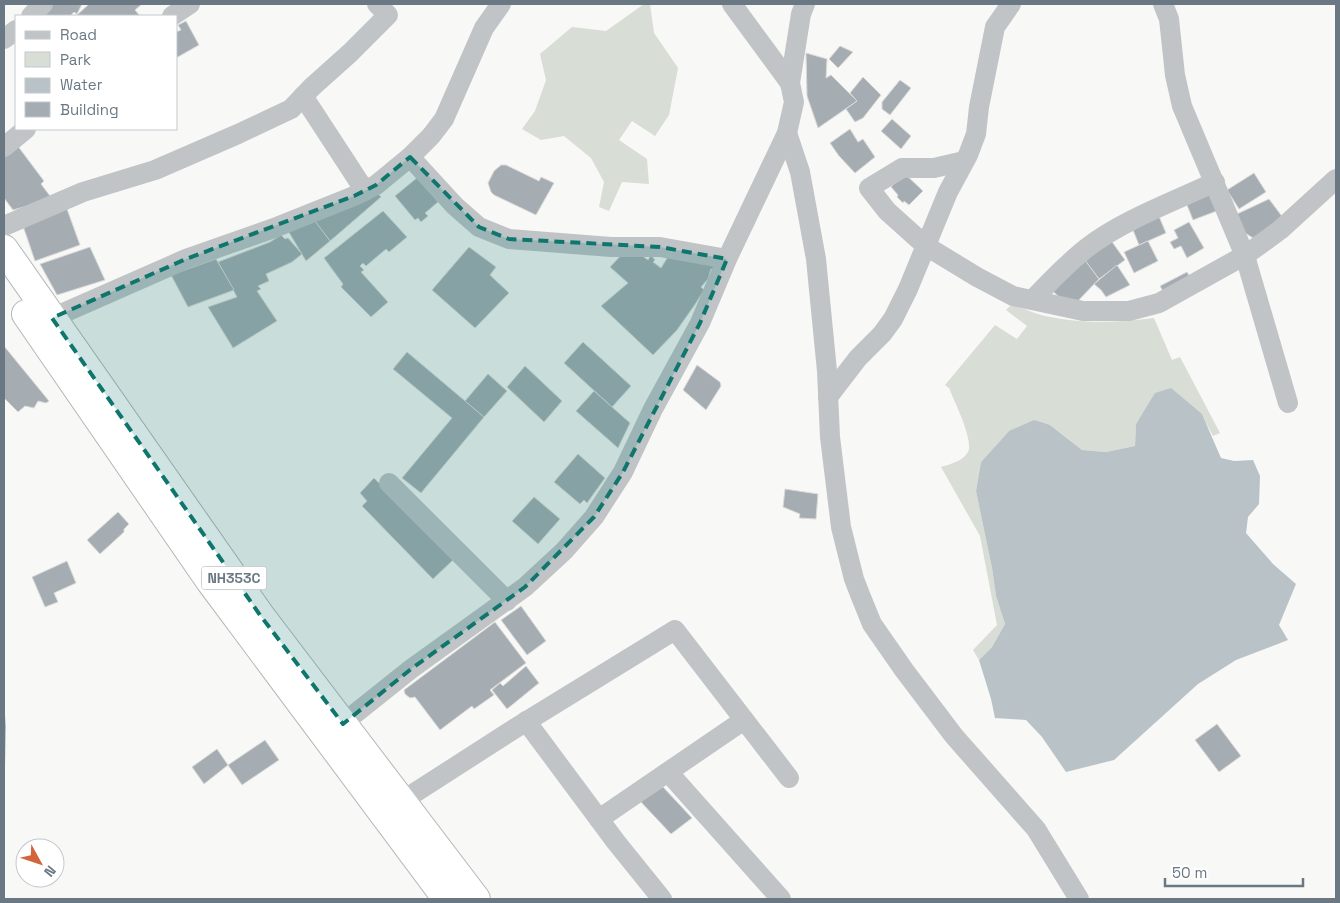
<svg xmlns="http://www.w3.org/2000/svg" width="1340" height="903" font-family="'Space Grotesk',sans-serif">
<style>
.green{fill:#d8ddd6}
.water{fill:#b9c2c7}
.building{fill:#a5adb2;stroke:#dadad8}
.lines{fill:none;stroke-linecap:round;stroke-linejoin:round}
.trunk-casing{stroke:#b3b7ba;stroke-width:30}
.minor{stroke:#c0c4c7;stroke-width:20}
.trunk{stroke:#fff;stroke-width:28}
.marked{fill:#0f766e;fill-opacity:0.2;stroke:#0f766e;stroke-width:4;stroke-dasharray:10 6;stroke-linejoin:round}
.labels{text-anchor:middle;stroke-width:5;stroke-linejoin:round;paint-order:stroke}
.shield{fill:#fff;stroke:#97a0a9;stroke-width:1}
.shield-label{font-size:14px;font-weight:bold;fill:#6a7884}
</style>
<rect width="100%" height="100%" fill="#f8f8f6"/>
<g class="green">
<path d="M644 4H650L654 33 678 68 669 115 655 136 632 121 619 140 647 159 649 184 622 182 609 211 599 207 604 182 591 158 564 136 541 140 522 129 535 111 546 80 540 54 572 27 606 31Z"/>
<path d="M1012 304C1021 307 1031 312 1041 315 1078 324 1117 323 1154 318L1172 360 1180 357 1220 433 1213 436 1201 413 1144 412 1136 424 1135 446 1106 452 1082 450 1050 425 1009 431 981 462 976 491 992 568 996 596 1005 624 992 647 979 660 973 650 997 625 980 536 941 467C951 464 963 461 968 452 974 440 954 401 949 388L945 385 995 325 1017 339 1027 326 1006 310Z"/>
</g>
<g class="water">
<path d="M1171 388 1202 414 1221 458 1234 461 1253 460 1260 476 1259 504 1248 517 1246 533 1273 564 1296 584 1279 625 1288 640 1236 660 1198 684 1114 760 1066 772 1042 737 1026 720 995 718 991 699 979 660 992 647 1005 624 996 596 992 568 976 491 981 462 1009 431 1034 420 1050 425 1082 450 1106 452 1135 446 1136 424 1155 393Z"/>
<path d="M4 704 6 726 4 808Z"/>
</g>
<g class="building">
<path d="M52 4H82L77 14 74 12 71 15 72 16H43Z"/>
<path d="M89 4H142L135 10 140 16H76Z"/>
<path d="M186 21 199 45 176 58V32L181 30 178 25Z"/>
<path d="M840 46 853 52 838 68 829 59Z"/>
<path d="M806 53 827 59 826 78 831 75 857 101 818 128 807 96Z"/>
<path d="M863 77 881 95 863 118 855 122 846 109 857 101 850 93Z"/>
<path d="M900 80 911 88 890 115 882 109V102Z"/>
<path d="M892 119 911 136 901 149 881 131Z"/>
<path d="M850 129 858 142 863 139 875 157 855 173 839 156 830 143Z"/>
<path d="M17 145 44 181 41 184 50 196 42 202 13 210 4 198V155Z"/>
<path d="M501 165H506L539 181 541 177 554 183 536 215 494 195 491 192 488 183 494 171Z"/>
<path d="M904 173 923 191 909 205 904 201 903 203 897 197 898 195 891 187Z"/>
<path d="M1254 173 1266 192 1239 209 1227 190Z"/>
<path d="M418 177 438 202 425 213 428 216 421 222 418 218 415 220 395 196Z"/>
<path d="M1214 189 1222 209 1193 220 1185 200Z"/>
<path d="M376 191 381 197 330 241 314 220Z"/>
<path d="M1269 199 1284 219 1253 238 1242 231 1237 214Z"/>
<path d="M67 209 80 245 35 261 23 226Z"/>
<path d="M383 211 407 237 389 252 386 249 366 266 363 263 360 266 364 270 361 272 388 302 371 317 341 287 343 284 324 258Z"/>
<path d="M1158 214 1166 233 1139 245 1131 225Z"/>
<path d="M312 217 330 241 306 261 287 229Z"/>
<path d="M1189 222 1204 248 1187 258 1181 246 1174 249 1170 242 1178 238 1174 230Z"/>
<path d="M281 235 285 239 288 238 302 254 292 262 266 274 269 281 258 286 261 289 257 291 277 321 233 348 208 307 237 297 218 262 270 242Z"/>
<path d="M1110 239 1125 260 1099 279 1083 258Z"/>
<path d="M1148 241 1158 261 1134 273 1124 252Z"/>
<path d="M90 247 105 280 57 295 40 264Z"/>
<path d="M469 247 496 267 490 275 509 293 475 328 432 290Z"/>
<path d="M626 250H634L648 260 651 255 655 260 653 262 661 268 669 255 717 262 714 270 711 269 708 279 701 287 704 290 696 303 677 330 653 355 601 306 628 283 610 267Z"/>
<path d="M216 259 234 290 188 307 171 275Z"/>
<path d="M1084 259 1099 279 1074 305H1069L1051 290Z"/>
<path d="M1117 265 1130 285 1106 297 1101 290 1094 284Z"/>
<path d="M1187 272 1191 279 1164 293 1160 286Z"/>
<path d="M583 342 631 386 612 407 564 363Z"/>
<path d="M4 346 49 401 46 403 38 401 34 408 25 406 18 412 4 398Z"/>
<path d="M407 352 484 417 421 493 402 478 452 418 393 369Z"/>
<path d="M697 365 720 382 721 386 706 410 683 390Z"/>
<path d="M525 366 562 401 544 422 507 387Z"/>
<path d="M488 374 507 391 484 417 465 401Z"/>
<path d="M594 391 630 423 618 448 576 411Z"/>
<path d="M578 454 605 478 587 503 584 500 580 504 554 482Z"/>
<path d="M374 478 454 559 433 579 362 506 367 501 360 493Z"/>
<path d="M785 489 818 494 816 519 799 518 800 514 783 507Z"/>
<path d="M534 497 560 519 538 544 512 521Z"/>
<path d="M118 512 129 524 124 529V532L100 554 87 540Z"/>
<path d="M67 561 76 583 54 593 58 602 45 607 32 577Z"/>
<path d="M521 606 546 641 527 655 501 620Z"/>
<path d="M495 622 526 663 490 690 494 695 474 709 472 706 440 730 415 697 410 698 405 694 404 690Z"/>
<path d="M526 666 539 683 507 709 492 690 500 683 503 686Z"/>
<path d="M1217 724 1241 756 1219 772 1195 740Z"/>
<path d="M265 740 279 760 242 785 228 765Z"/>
<path d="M217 749 228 765 204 784 192 767Z"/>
<path d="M663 787 692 818 671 834 640 801Z"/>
</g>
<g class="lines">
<g class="trunk-casing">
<g id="trunk">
<path d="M4 249 260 615 476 899"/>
<path d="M26 314 210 581 447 899"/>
</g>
</g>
<g class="minor">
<path d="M732 4 790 83"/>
<path d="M1163 4 1169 19 1175 75 1182 106 1245 256 1288 403"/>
<path d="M31 16 43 4"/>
<path d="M172 16 190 4"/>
<path d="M4 39 16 30"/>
<path d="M303 96 365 191"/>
<path d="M787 133 800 172 816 259 827 371 830 437 841 527 854 579 861 597 872 624 904 670 954 736 1036 829 1079 899"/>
<path d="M4 147 26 129"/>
<path d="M410 157 455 206 479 227 509 239 611 247H660L727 259"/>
<path d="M964 161 934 168H902L869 188 887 211 926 246 977 277 1013 296 1083 311H1129L1159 303 1247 254 1280 230 1336 179"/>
<path d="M4 226 83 192 155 170 238 134 291 109 312 87 350 53 388 15 377 4"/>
<path d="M1032 300C1050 282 1067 263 1088 247 1123 220 1175 201 1215 182"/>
<path d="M52 318 186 259 274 228 354 196 376 185 410 157 431 136 444 119 484 28 501 4"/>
<path d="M828 397 858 358 882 334 893 319 908 289 948 192 968 155 976 134 979 107 995 27 1011 4"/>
<path d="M389 483 507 601"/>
<path d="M526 721 616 842 662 899"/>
<path d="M332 732 411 669 525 587 564 551 594 517 623 472 653 409 700 323 727 259 787 133 794 102 790 83 801 14 805 4"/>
<path d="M668 772 781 899"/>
<path d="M391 808 514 729 675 630 789 778"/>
<path d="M599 819 744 720"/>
</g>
<use href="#trunk" class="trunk"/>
</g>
<path class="marked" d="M410 157 479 227 509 239 660 247 727 259 700 323 623 472 594 517 525 587 411 669 343 724 260 615 52 318 186 259 354 196 376 185Z"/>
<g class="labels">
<rect class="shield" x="201.5" y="566.5" width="65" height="23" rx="4"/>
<g class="shield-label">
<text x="234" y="583">NH353C</text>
</g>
</g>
<rect width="1340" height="903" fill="none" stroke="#6a7884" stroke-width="10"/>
<rect x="15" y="15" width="162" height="115" fill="#ffffff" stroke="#c3c9ce"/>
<rect x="25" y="31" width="25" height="8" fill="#c0c4c7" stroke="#c3c9ce"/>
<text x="60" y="40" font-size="15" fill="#6a7884">Road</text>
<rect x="25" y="52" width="25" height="15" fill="#d8ddd6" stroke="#c3c9ce"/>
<text x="60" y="65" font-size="15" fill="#6a7884">Park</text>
<rect x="25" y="78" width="25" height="15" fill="#b9c2c7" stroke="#c3c9ce"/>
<text x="60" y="90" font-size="15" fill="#6a7884">Water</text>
<rect x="25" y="102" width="25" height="15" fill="#a5adb2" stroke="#c3c9ce"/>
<text x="60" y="115" font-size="15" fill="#6a7884">Building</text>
<g transform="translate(40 863) rotate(130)"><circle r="24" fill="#ffffff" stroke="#c3c9ce"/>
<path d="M0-4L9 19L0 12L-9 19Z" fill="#d3643b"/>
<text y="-8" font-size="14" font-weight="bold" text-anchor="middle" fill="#6a7884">N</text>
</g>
<path d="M1165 878v8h138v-8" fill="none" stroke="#6a7884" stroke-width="2.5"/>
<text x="1172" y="878" font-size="15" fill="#6a7884" stroke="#ffffff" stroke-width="4" paint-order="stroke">50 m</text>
</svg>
